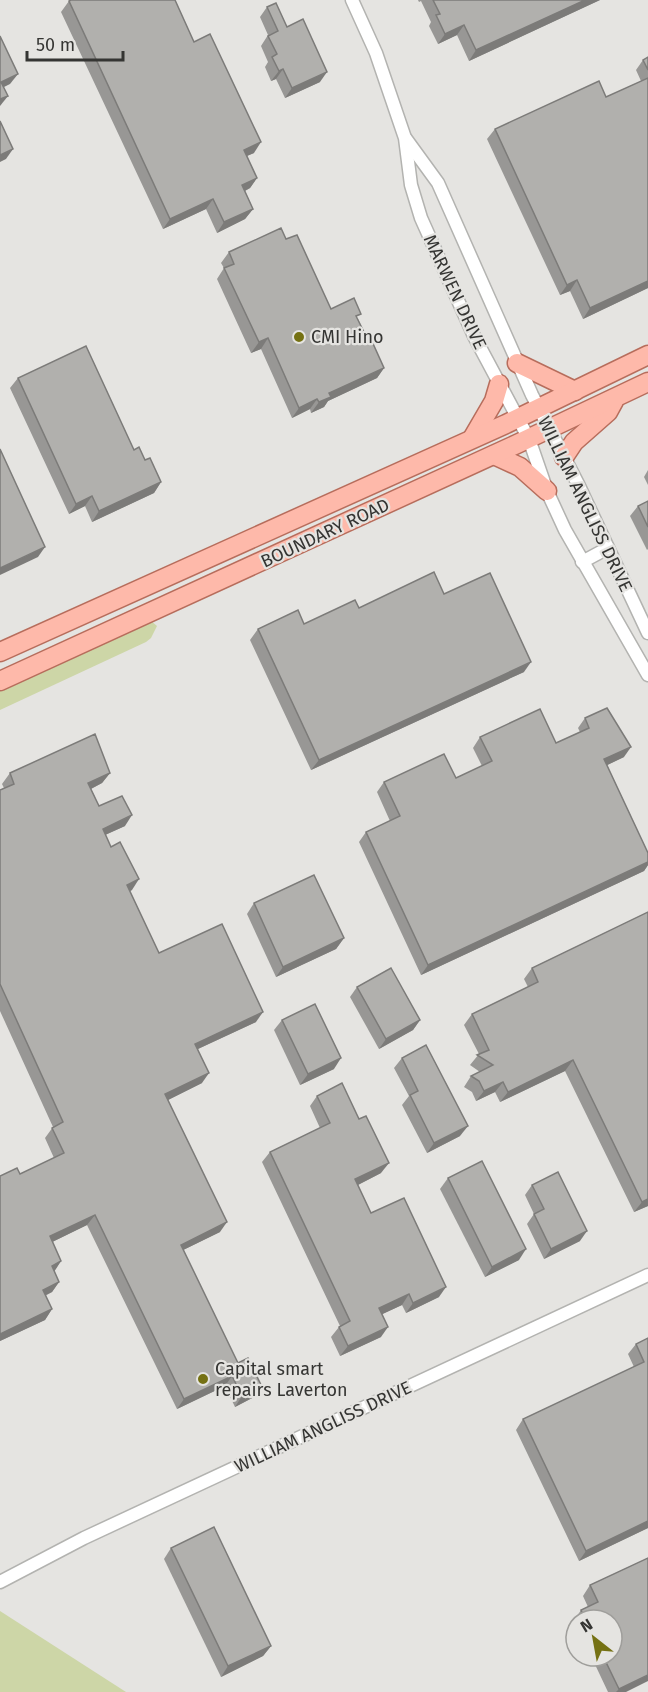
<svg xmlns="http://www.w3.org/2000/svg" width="648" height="1692" font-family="'Fira Sans',sans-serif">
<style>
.green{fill:#cdd6a7}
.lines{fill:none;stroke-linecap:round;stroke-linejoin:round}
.minor-casing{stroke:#b3b3b0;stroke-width:15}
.primary-casing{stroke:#b76d5c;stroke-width:21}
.minor{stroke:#fff;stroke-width:12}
.primary{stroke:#feb9aa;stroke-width:18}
.wall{fill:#989795}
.shaded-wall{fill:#7c7b79}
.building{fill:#b1b0ad;stroke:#7c7b79;stroke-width:1.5}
.poi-dot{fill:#757113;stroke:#e5e4e1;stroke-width:2}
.labels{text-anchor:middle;stroke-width:4.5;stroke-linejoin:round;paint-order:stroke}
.street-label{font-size:18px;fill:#353533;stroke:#e5e4e1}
.poi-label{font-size:18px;fill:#353533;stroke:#e5e4e1;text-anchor:start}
</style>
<rect width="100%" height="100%" fill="#e5e4e1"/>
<g class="green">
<path d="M150 620 157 626 151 638 146 642 0 710V688Z"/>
<path d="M0 1611 126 1692H0Z"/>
</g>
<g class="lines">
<g class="minor-casing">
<g id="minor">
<path d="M352 0 376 53 405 138 411 185 421 218 474 336 529 439 547 491 565 530 648 675"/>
<path d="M406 139 438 183 532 395 578 484 648 633"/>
<path d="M582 562 608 548"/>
<path d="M0 1582 84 1538 648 1275"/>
</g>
</g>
<g class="primary-casing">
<g id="primary">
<path d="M517 363 575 391"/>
<path d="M473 437 494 401 499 384"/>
<path d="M494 455 520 467 547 491"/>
<path d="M564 457 574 442 608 412 614 401"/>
<path d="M0 652 506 424 648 355"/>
<path d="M0 681 517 444 648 382"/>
</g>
</g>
<use href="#minor" class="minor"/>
<use href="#primary" class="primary"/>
</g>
<g class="wall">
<path d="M418 0H600L469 61 457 35 438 44 429 26 431 22 421 1 419 2Z"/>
<path d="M69 1 194 42 254 153 247 156 257 178 250 188 245 191 253 209 245 219 217 233 206 209 163 229 61 12Z"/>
<path d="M267 7 287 27 320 82 285 98 276 79 271 81 265 67 268 62 261 46 268 35 260 17Z"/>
<path d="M648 57V288L583 319 570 291 560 295 487 139 495 129 606 97 641 81 636 70 643 60Z"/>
<path d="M286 239 331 309 358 319 367 338 384 368 377 378 328 401 324 407 311 413 310 409 292 418 261 349 251 353 217 279 224 268 221 263 229 252Z"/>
<path d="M18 378 134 450 145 460 161 482 154 493 92 522 85 506 69 514 10 388Z"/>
<path d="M648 470V485L644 477Z"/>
<path d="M648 501V549L647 550 630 516 638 506Z"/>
<path d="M444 594 524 672 311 770 250 640 258 629 304 624 359 608Z"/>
<path d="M585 718 624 757 607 765 648 853V865L644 871 421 975 359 842 366 832 390 821 377 792 384 782 456 778 482 766 473 748 480 737 556 743 580 732 578 728Z"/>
<path d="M10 773H110L102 783 91 789 99 806 125 826 105 835 132 890 130 891 159 953 256 1022 198 1049 202 1083 168 1100 220 1232 183 1250 254 1397 235 1407 225 1386 177 1409 87 1225 52 1242 61 1261 54 1271 59 1282 52 1292 45 1296 52 1309 45 1320 0 1341V1176L20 1174 54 1158 45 1138 53 1127 0 1011V790L4 788 2 784Z"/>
<path d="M254 903 344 938 336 949 276 977 247 914Z"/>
<path d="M648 912V1206L634 1212 565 1071 500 1102 495 1092 476 1101 472 1092 464 1087 471 1076 480 1072 470 1065 479 1054 464 1025 472 1014 528 987 524 979 532 968Z"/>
<path d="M357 987 420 1020 413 1030 379 1049 350 997Z"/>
<path d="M282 1020 334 1069 300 1085 274 1030Z"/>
<path d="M402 1058 460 1136 427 1153 402 1105 409 1096 394 1068Z"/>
<path d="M317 1096 381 1173 358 1185 371 1213 439 1297 406 1313 402 1305 382 1314 381 1337 340 1356 331 1337 339 1327 340 1326 262 1162 270 1152 320 1128 310 1106Z"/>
<path d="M448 1178 519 1260 485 1277 440 1189Z"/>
<path d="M532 1185 580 1241 544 1259 527 1224 534 1214 525 1195Z"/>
<path d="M648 1338V1528L579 1561 516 1430 523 1419 634 1367 628 1354 636 1344Z"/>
<path d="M171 1548 271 1646 263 1656 221 1677 164 1559Z"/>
<path d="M648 1558 626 1692H608L591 1656H612V1620H576V1625L574 1621 581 1610 588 1607 583 1596 590 1585Z"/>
</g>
<g class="shaded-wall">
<path d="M585 0H600L469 61 476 50Z"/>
<path d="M464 25 457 35 438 44 445 34Z"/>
<path d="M283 69 276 79 271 81 279 71Z"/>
<path d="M327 72 320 82 285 98 292 88Z"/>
<path d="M18 74 10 84 0 89 1 82Z"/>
<path d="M8 96 0 106V99Z"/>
<path d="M261 142 254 153 237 160 244 150Z"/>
<path d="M13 149 6 159 0 162V155Z"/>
<path d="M257 178 250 188 235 196 242 185Z"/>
<path d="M213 199 206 209 163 229 170 219Z"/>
<path d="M253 209 245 219 217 233 224 222Z"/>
<path d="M577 280 570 291 560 295 567 285Z"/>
<path d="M648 281V288L583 319 590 308Z"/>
<path d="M268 338 261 349 251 353 259 342Z"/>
<path d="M384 368 377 378 328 401 324 407 311 413 319 402 329 393Z"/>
<path d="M317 399 310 409 292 418 299 408Z"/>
<path d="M161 482 154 493 92 522 99 511Z"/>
<path d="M92 496 85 506 69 514 76 504Z"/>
<path d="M45 547 38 557 0 575V568Z"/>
<path d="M531 662 524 672 311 770 319 760Z"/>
<path d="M631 747 624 757 597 770 604 759Z"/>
<path d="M110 773 102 783 81 794 88 783Z"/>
<path d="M132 815 125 826 96 839 103 829Z"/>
<path d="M648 862V865L644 871 421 975 428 965Z"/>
<path d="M139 879 132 890 120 896 127 885Z"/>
<path d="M344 938 336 949 276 977 283 967Z"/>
<path d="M263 1012 256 1022 187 1054 195 1044Z"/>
<path d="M420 1020 413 1030 379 1049 386 1039Z"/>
<path d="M341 1058 334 1069 300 1085 308 1074Z"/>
<path d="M573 1060 565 1071 500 1102 508 1092Z"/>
<path d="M209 1073 202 1083 158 1105 165 1094Z"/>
<path d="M503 1082 495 1092 476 1101 484 1091Z"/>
<path d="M468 1126 460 1136 427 1153 434 1143Z"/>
<path d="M389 1163 381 1173 348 1190 355 1179Z"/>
<path d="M648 1199V1206L634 1212 642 1202Z"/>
<path d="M95 1215 87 1225 42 1247 50 1236Z"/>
<path d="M227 1222 220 1232 173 1255 181 1245Z"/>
<path d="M587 1231 580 1241 544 1259 551 1249Z"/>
<path d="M526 1249 519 1260 485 1277 492 1267Z"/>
<path d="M61 1261 54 1272 52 1266Z"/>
<path d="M59 1282 52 1292 35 1300 43 1290Z"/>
<path d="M446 1287 439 1297 406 1313 413 1303Z"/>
<path d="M409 1294 402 1305 372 1319 379 1308Z"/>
<path d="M52 1309 45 1320 0 1341V1334Z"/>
<path d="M388 1327 381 1337 340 1356 348 1346Z"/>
<path d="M232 1376 225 1386 177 1409 184 1399Z"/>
<path d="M262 1387 254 1397 235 1407 242 1396Z"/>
<path d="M648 1521V1528L579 1561 586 1551Z"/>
<path d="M271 1646 263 1656 221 1677 228 1666Z"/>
<path d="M648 1675V1681L626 1692H616L619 1689Z"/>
</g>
<g class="building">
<path d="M71 0H175L194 42 210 34 261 142 244 150 257 178 242 185 253 209 224 222 213 199 170 219 69 1Z"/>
<path d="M433 0H585L476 50 464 25 445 34 436 15 440 14Z"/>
<path d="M276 3 287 27 303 19 327 72 292 88 283 69 279 71 272 57 277 54 268 36 278 31 267 7Z"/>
<path d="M0 36 18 74 1 82 8 96 0 99Z"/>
<path d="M648 57V70L643 60Z"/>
<path d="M648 78V281L590 308 577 280 567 285 495 129 599 81 606 97Z"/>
<path d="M0 121 13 149 0 155Z"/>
<path d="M281 228 286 239 297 235 331 309 354 298 361 314 356 316 367 338 370 337 384 368 329 393 331 397 319 402 317 399 299 408 268 338 259 342 224 268 234 264 229 252Z"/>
<path d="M86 346 134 450 139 447 145 460 150 458 161 482 99 511 92 496 76 504 18 378Z"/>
<path d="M0 449 45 547 0 568Z"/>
<path d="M648 501V527L638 506Z"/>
<path d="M434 572 444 594 490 573 531 662 319 760 258 629 298 610 304 624 355 600 359 608Z"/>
<path d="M607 708 631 747 604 759 648 853V862L428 965 366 832 400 816 384 782 444 754 456 778 492 761 480 737 540 709 556 743 589 728 585 718Z"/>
<path d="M95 734 110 773 88 783 99 806 122 796 132 815 103 829 111 847 120 842 139 879 127 885 159 953 222 924 263 1012 195 1044 209 1073 165 1094 227 1222 181 1245 238 1363 248 1358 262 1387 242 1396 232 1376 184 1399 95 1215 50 1236 61 1261 52 1266 59 1282 43 1290 52 1309 0 1334V1176L17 1168 20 1174 64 1153 52 1128 63 1122 0 984V790L14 784 10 773Z"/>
<path d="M314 875 344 938 283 967 254 903Z"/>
<path d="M648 912V1199L642 1202 573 1060 508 1092 503 1082 484 1091 479 1081 471 1076 493 1065 477 1055 489 1050 472 1014 538 982 532 968Z"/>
<path d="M391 968 420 1020 386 1039 357 987Z"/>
<path d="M315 1004 341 1058 308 1074 282 1020Z"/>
<path d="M426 1045 468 1126 434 1143 410 1095 418 1091 402 1058Z"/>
<path d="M342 1083 359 1119 366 1116 389 1163 355 1179 371 1213 404 1198 446 1287 413 1303 409 1294 379 1308 388 1327 348 1346 339 1327 350 1321 270 1152 330 1123 317 1096Z"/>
<path d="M482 1161 526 1249 492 1267 448 1178Z"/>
<path d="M558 1172 587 1231 551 1249 534 1214 544 1209 532 1185Z"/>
<path d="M648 1338V1521L586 1551 523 1419 644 1362 636 1344Z"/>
<path d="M214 1527 271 1646 228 1666 171 1548Z"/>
<path d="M648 1558V1675L619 1689 603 1656H612V1620H586L581 1610 598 1602 590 1585Z"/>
</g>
<g class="poi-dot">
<circle cx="299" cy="337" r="6"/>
<circle cx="203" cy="1379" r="6"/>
</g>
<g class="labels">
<g class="street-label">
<text transform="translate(455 292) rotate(65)" y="6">MARWEN DRIVE</text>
<text transform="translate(585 504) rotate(64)" y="6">WILLIAM ANGLISS DRIVE</text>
<text transform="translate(325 533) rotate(-25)" y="6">BOUNDARY ROAD</text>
<text transform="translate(323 1427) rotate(-25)" y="6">WILLIAM ANGLISS DRIVE</text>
</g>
<g class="poi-label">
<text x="311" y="343">CMI Hino</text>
<text x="215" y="1375">Capital smart<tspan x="215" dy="21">repairs Laverton</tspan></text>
</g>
</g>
<g transform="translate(594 1638) rotate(329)"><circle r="28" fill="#e5e4e1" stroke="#9f9e9b" stroke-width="1.5"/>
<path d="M0-4.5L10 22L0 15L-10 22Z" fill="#757113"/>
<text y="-9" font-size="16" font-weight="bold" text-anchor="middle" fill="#353533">N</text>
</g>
<path d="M27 51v9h96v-9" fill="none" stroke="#353533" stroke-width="3"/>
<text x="36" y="51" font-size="18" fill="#353533" stroke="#e5e4e1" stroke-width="4.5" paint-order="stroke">50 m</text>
</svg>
